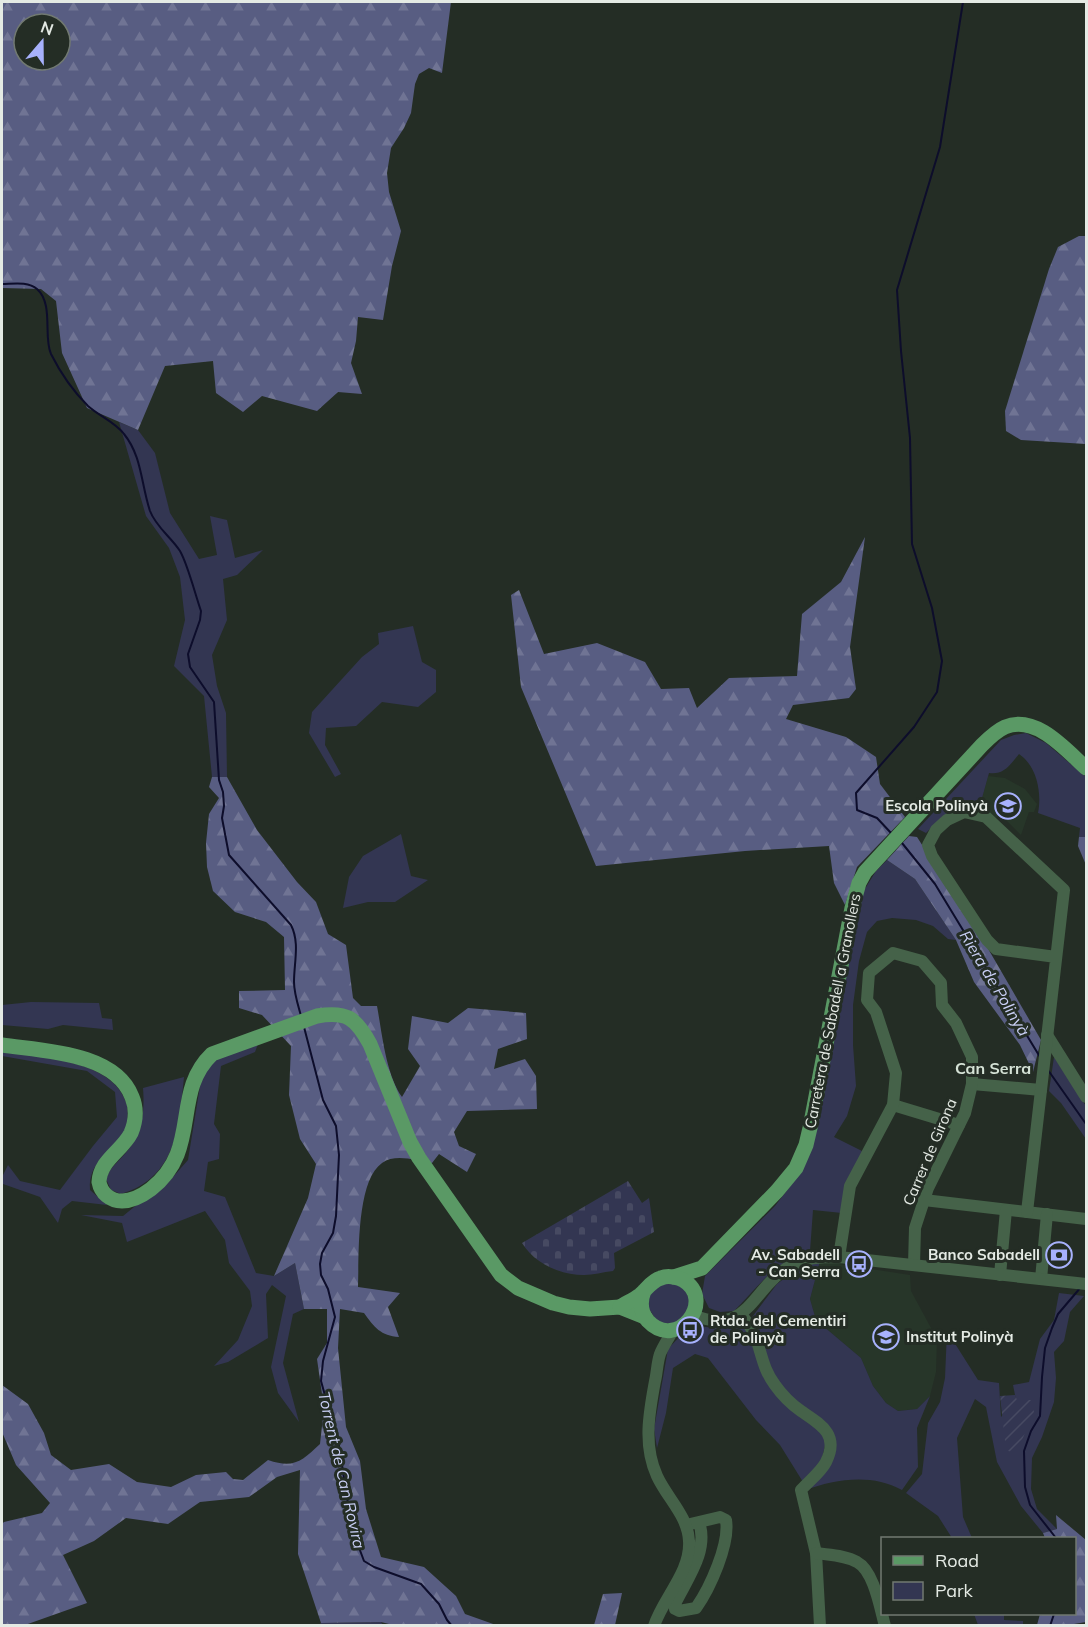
<svg xmlns="http://www.w3.org/2000/svg" width="1088" height="1627" font-family="Mulish,sans-serif">
<style>
.built{fill:#273629}
.green{fill:#333652}
.forest{fill:url(#forest-firs);fill-rule:evenodd}
.cemetery{fill:url(#cemetery-stones)}
.garden{fill:url(#garden-furrows)}
.lines{fill:none;stroke-linecap:round;stroke-linejoin:round}
.stream{stroke:#0d0d2b;stroke-width:2}
.minor{stroke:#456249;stroke-width:12}
.major{stroke:#5a9965;stroke-width:15}
.labels{text-anchor:middle;stroke-width:6;stroke-linejoin:round;paint-order:stroke}
.poi-label{font-size:15px;font-weight:bold;fill:#e4eae4;stroke:#242d25;text-anchor:end}
.street-label{font-size:15px;fill:#e4eae4;stroke:#242d25}
.water-label{font-size:16px;font-style:italic;fill:#c9cff5;stroke:#242d25}
.neighbourhood-label{font-size:16px;font-weight:bold;fill:#d5e2d6;stroke:#242d25}
</style>
<defs>
<pattern id="forest-firs" width="22" height="20" patternUnits="userSpaceOnUse" patternTransform="scale(1.5)"><rect width="22" height="20" fill="#585d82"/><path d="M5 1l3.5 6h-7zM16 11l3.5 6h-7z" fill="#707494"/></pattern>
<pattern id="cemetery-stones" width="16" height="16" patternUnits="userSpaceOnUse" patternTransform="scale(1.5)"><rect width="16" height="16" fill="#333652"/><path d="M2 7V4a2 2 0 0 1 4 0v3zM10 15v-3a2 2 0 0 1 4 0v3z" fill="#474a62"/></pattern>
<pattern id="garden-furrows" width="10" height="10" patternUnits="userSpaceOnUse" patternTransform="scale(1.5)"><rect width="10" height="10" fill="#333652"/><path d="M-1 1l2-2M0 10L10 0M9 11l2-2" fill="none" stroke="#474a62"/></pattern>
</defs>
<rect width="100%" height="100%" fill="#242d25"/>
<g class="built">
<path d="M988 776 1005 778 1025 789 1037 804 1034 812H1029L1021 835 1000 814 996 818 985 810 979 809Z"/>
<path d="M820 1261 910 1275 911 1291 937 1339 936 1372 930 1396 917 1409 898 1411 886 1403 873 1386 861 1358 816 1320 810 1299Z"/>
</g>
<g class="green">
<path d="M119 422 138 430 155 453 170 513 199 559 217 555 210 516 227 520 235 558 263 550 237 575 223 579 227 620 212 655 217 686 226 713 227 777H212L204 696 174 666 185 620 180 577 169 548 146 516Z"/>
<path d="M413 626 422 662 436 670V692L418 707 382 702 356 726 326 728 325 745 341 774 335 777 309 733 312 712 362 657 379 644 378 633Z"/>
<path d="M1026 733 1046 743 1086 777V837H1079L1080 828 1038 813C1042 793 1037 766 1019 754 1010 765 1004 775 989 773L979 809C951 810 946 814 926 833L918 829 1001 740 1014 735Z"/>
<path d="M401 834 411 876 428 880 395 902H368L343 908 349 877 363 856Z"/>
<path d="M887 860 915 879 956 940 948 939 933 926 916 920 892 918 877 921 867 932 859 961 853 1005V1045L856 1086 847 1116 834 1137 862 1151 842 1213 813 1210 810 1251C778 1258 755 1290 734 1311L720 1312 709 1308 702 1294 705 1276 775 1206 795 1180 863 892 876 871Z"/>
<path d="M31 1002 99 1003 102 1018 112 1019 113 1030 63 1025 48 1029 2 1025V1005Z"/>
<path d="M258 1044 255 1052 221 1066 214 1124 220 1134 219 1159 208 1162 204 1191 225 1197 256 1273 274 1276 295 1263 304 1309 293 1314 283 1363 299 1422 278 1393 271 1367 286 1296 272 1285 266 1294 268 1338 228 1362 214 1366 238 1340 252 1306 250 1291 229 1263 225 1240 205 1211 127 1242 122 1223 81 1215 123 1216 139 1203 165 1186 188 1160 201 1080 214 1059Z"/>
<path d="M2 1051C41 1058 114 1059 127 1105 128 1111 128 1121 126 1128 115 1153 88 1158 90 1190L107 1205 72 1201 62 1209 58 1223 40 1197 3 1184 2 1177 8 1165 20 1181 60 1190 93 1146 117 1117 115 1092 87 1071 2 1056Z"/>
<path d="M1054 1057 1086 1106V1139L1061 1103 1049 1091Z"/>
<path d="M184 1077C179 1127 177 1177 121 1194L111 1190 106 1179C110 1168 114 1166 122 1157 142 1137 145 1114 143 1088Z"/>
<path d="M820 1261 810 1299 816 1320 861 1358 873 1386 886 1403 898 1411 917 1409 930 1396 917 1428 918 1467 902 1490C872 1473 835 1479 805 1490L833 1443 805 1410 777 1384 749 1321 777 1284 794 1271Z"/>
<path d="M668 1281 684 1288 691 1303 680 1323H658L646 1304 649 1293Z"/>
<path d="M1059 1293 1084 1296 1070 1312 1064 1341 1054 1352 1056 1378 1054 1402 1042 1437 1032 1458 1031 1489 1037 1509 1057 1529 1043 1533 1021 1506 997 1462 986 1407 975 1399 957 1438 963 1517 972 1538H952L938 1516 906 1493 922 1474 928 1423 940 1402 945 1378 947 1331 978 1380 999 1383 1001 1417 1016 1400 1013 1385 1029 1382 1040 1339 1054 1320Z"/>
<path d="M743 1322 762 1370 816 1423 826 1441 821 1463 803 1482 780 1445 756 1420 708 1358 695 1354 673 1368 666 1413 657 1448 654 1429 668 1349 681 1335 705 1327 731 1328Z"/>
<path d="M974 1614H1004V1620L1023 1621V1625H978Z"/>
<path d="M381 1622 383 1625 318 1626 321 1623Z"/>
</g>
<g class="forest">
<path d="M2 2H451L442 73 429 68 419 74 415 84 411 113 404 128 391 148 387 173 389 192 401 231 392 266 383 320 358 317 356 341 351 363 362 394 338 392 317 411 262 396 243 412 216 393 213 361 165 366 138 430 87 408 62 353 56 301 41 289 2 288ZM24 24H60V60H24Z"/>
<path d="M1079 236H1086V444L1021 440 1006 431 1005 411 1049 269 1058 247Z"/>
<path d="M865 537 850 647 856 689 849 698 793 705 786 719 846 737 876 757 880 784 905 817 857 867 845 905 834 883 829 846 745 851 596 866 521 687 511 595 519 590 544 654 597 643 645 662 661 689 689 688 697 708 729 678 797 676 802 614 841 582Z"/>
<path d="M212 777H227L257 830 297 882 316 902 328 934 346 945 353 998 361 1006H377C382 1033 386 1075 402 1097L420 1066 408 1049 412 1016 448 1023 468 1008 526 1013 527 1039 498 1049 494 1069 525 1059 536 1076 537 1109 467 1111 454 1132 459 1146 476 1154 467 1172 439 1154 432 1163C417 1161 396 1153 382 1163 356 1181 359 1257 358 1287L400 1293 388 1307 399 1337C381 1336 374 1327 364 1313L340 1309 338 1348 346 1427 360 1461 366 1509 381 1557 424 1567 456 1596 465 1614 496 1625 397 1626 381 1622 321 1623 298 1554 300 1470 277 1477 249 1497 200 1502 168 1524 126 1518 94 1541 63 1555 87 1603 25 1625H2V1524L4 1522 42 1513 50 1503 16 1465 2 1432V1385L28 1404 44 1433 51 1455 71 1470 109 1464 137 1482 171 1487 196 1475 226 1472 233 1479 243 1480 268 1460C294 1469 302 1461 320 1444L324 1408 317 1359 327 1343V1309H304L295 1263 274 1276 308 1198 316 1164 300 1139 289 1095 291 1046 262 1015 239 1008V991L285 990 284 937 266 922 235 912 213 891 207 867 206 843 209 814 219 798 209 787Z"/>
<path d="M909 836 917 837 983 940 1041 1040 1033 1072 1020 1045 974 982 956 940 915 879 887 860Z"/>
<path d="M1079 837H1086V865L1078 846Z"/>
<path d="M1056 1515 1086 1540V1622L1068 1625H1037L1040 1614H1074V1538H1045L1043 1533 1057 1529Z"/>
<path d="M622 1593 615 1625H594L603 1594Z"/>
</g>
<path class="cemetery" d="M628 1181 642 1203 649 1198 654 1232 614 1253 615 1268 613 1271C603 1272 593 1275 584 1275 560 1275 534 1263 522 1243Z"/>
<path class="garden" d="M1015 1395 1017 1400H1031L1034 1412 1016 1454 1006 1450 1000 1396Z"/>
<g class="lines">
<g class="stream">
<path d="M2 284C12 284 28 281 37 289 54 304 43 337 51 354 60 372 74 392 88 406 99 416 115 422 124 434 142 456 141 484 150 511 156 527 171 537 180 551 188 565 195 594 201 611L200 620 188 654 190 667 214 702 219 780 223 792 224 806 222 818 229 855 291 925C300 943 294 962 294 982 294 993 298 1005 301 1016"/>
<path d="M891 833 877 818 857 810 856 793 914 727 937 692 942 661 932 608 912 544 910 438 901 351 897 290 940 147 963 2"/>
<path d="M902 843 935 884 1040 1057"/>
<path d="M304 1027 323 1100 336 1126 339 1155 336 1216 333 1233 322 1253 320 1264 321 1275 328 1289 335 1317 323 1361 321 1381 339 1446 352 1529 364 1561 374 1567 421 1584 439 1604 447 1620 452 1626"/>
<path d="M1048 1070 1086 1124"/>
<path d="M1056 1538 1030 1505 1025 1487 1024 1451 1031 1431 1040 1416 1042 1377 1045 1348 1052 1328 1058 1314 1081 1287"/>
<path d="M1050 1626 1054 1614"/>
</g>
<g class="minor">
<path d="M1047 1035 1086 1097"/>
<path d="M972 1084 1041 1090"/>
<path d="M893 1105 959 1125"/>
<path d="M924 1200 1086 1219"/>
<path d="M1027 1212 1064 890 986 817 964 812 947 820 936 830 928 845 932 856 987 940 996 949 1056 957"/>
<path d="M839 1257 850 1186 893 1105 896 1073 876 1012 867 1000 869 973 893 953 922 961 941 983 942 1005 956 1023 972 1057V1084L965 1113 928 1188 915 1228 914 1265"/>
<path d="M1000 1275 1006 1210"/>
<path d="M1041 1279 1047 1214"/>
<path d="M693 1315C748 1337 751 1290 788 1267 804 1257 822 1257 839 1257L1086 1284"/>
<path d="M742 1315C746 1321 751 1327 754 1334 762 1352 762 1368 775 1385 782 1395 791 1404 801 1411 820 1424 840 1434 826 1462 821 1472 809 1481 801 1490L816 1553 820 1626"/>
<path d="M686 1525 720 1517 726 1520C730 1544 710 1588 696 1608L679 1611 675 1609V1604C687 1579 709 1551 699 1522"/>
<path d="M816 1553C829 1555 845 1555 857 1562 874 1571 880 1608 885 1626"/>
<path d="M654 1626C663 1598 691 1572 689 1541 688 1516 667 1498 657 1476 643 1446 649 1413 655 1381 657 1373 657 1363 660 1354 663 1346 669 1338 673 1330"/>
</g>
<g class="major">
<path d="M2 1045C42 1051 115 1052 132 1097 137 1109 136 1121 131 1133 122 1151 100 1160 99 1182 101 1193 110 1201 122 1201 132 1201 143 1195 151 1189 202 1149 171 1093 212 1054L317 1016C347 1011 356 1018 370 1044L410 1142 419 1158 501 1275 518 1288 553 1303 569 1307 590 1309 620 1307 645 1317"/>
<path d="M674 1277 702 1268 777 1191 796 1168 806 1145 810 1128 852 908 859 883 865 872 982 745C989 738 996 731 1005 727 1036 714 1066 750 1086 768"/>
<path d="M620 1307C626 1303 633 1300 640 1295 647 1289 651 1281 661 1278 668 1275 676 1277 683 1280 717 1300 677 1352 648 1321 640 1312 640 1301 644 1291"/>
</g>
</g>
<defs>
<g id="school-ring" transform="scale(1.35)"><circle r="9.5" fill="#242d25" stroke="#a7b1fc" stroke-width="1.5"/><path d="M0-5L7-2L0 1L-7-2ZM-4 1L0 2.5L4 1V4Q0 6-4 4Z" fill="#a7b1fc"/></g>
<g id="bank-ring" transform="scale(1.35)"><circle r="9.5" fill="#242d25" stroke="#a7b1fc" stroke-width="1.5"/><path d="M-6-4H6V4H-6ZM0-2.3a2.3 2.3 0 1 0 0 4.6a2.3 2.3 0 1 0 0-4.6Z" fill="#a7b1fc"/></g>
<g id="bus-ring" transform="scale(1.35)"><circle r="9.5" fill="#242d25" stroke="#a7b1fc" stroke-width="1.5"/><path d="M-5-6H5V4H4V6H2V4H-2V6H-4V4H-5ZM-3.5-4V0h7V-4ZM-3.5 1.2v1.5H-2V1.2ZM2 1.2v1.5H3.5V1.2Z" fill="#a7b1fc"/></g>
</defs>
<g fill-rule="evenodd">
<use href="#school-ring" x="1008" y="806"/>
<use href="#bank-ring" x="1059" y="1255"/>
<use href="#bus-ring" x="859" y="1264"/>
<use href="#bus-ring" x="690" y="1330"/>
<use href="#school-ring" x="886" y="1337"/>
</g>
<g class="labels">
<g class="poi-label">
<text x="988" y="811">Escola Polinyà</text>
<text x="840" y="1260">Av. Sabadell<tspan x="840" dy="17">- Can Serra</tspan></text>
<text x="1040" y="1260">Banco Sabadell</text>
<text x="710" y="1326" text-anchor="start">Rtda. del Cementiri<tspan x="710" dy="17">de Polinyà</tspan></text>
<text x="906" y="1342" text-anchor="start">Institut Polinyà</text>
</g>
<g class="street-label">
<text transform="translate(833 1011) rotate(-79)" y="5">Carretera de Sabadell a Granollers</text>
<text transform="translate(930 1152) rotate(-67)" y="5">Carrer de Girona</text>
</g>
<g class="water-label">
<text transform="translate(995 983) rotate(59)" y="6">Riera de Polinyà</text>
<text transform="translate(342 1470) rotate(77)" y="6">Torrent de Can Rovira</text>
</g>
<g class="neighbourhood-label">
<text x="993" y="1074">Can Serra</text>
</g>
</g>
<rect width="1088" height="1627" fill="none" stroke="#e4eae4" stroke-width="6"/>
<rect x="881" y="1537" width="195" height="78" fill="#242d25" stroke="#717971" stroke-width="1.5"/>
<rect x="893" y="1556" width="30" height="9" fill="#5a9965" stroke="#717971" stroke-width="1.5"/>
<text x="935" y="1567" font-size="18" fill="#e4eae4">Road</text>
<rect x="893" y="1582" width="30" height="18" fill="#333652" stroke="#717971" stroke-width="1.5"/>
<text x="935" y="1597" font-size="18" fill="#e4eae4">Park</text>
<g transform="translate(42 42) rotate(20)"><circle r="28" fill="#242d25" stroke="#717971" stroke-width="1.5"/>
<path d="M0-4.5L10 22L0 15L-10 22Z" fill="#a7b1fc"/>
<text y="-9" font-size="16" font-weight="bold" text-anchor="middle" fill="#e4eae4">N</text>
</g>
</svg>
